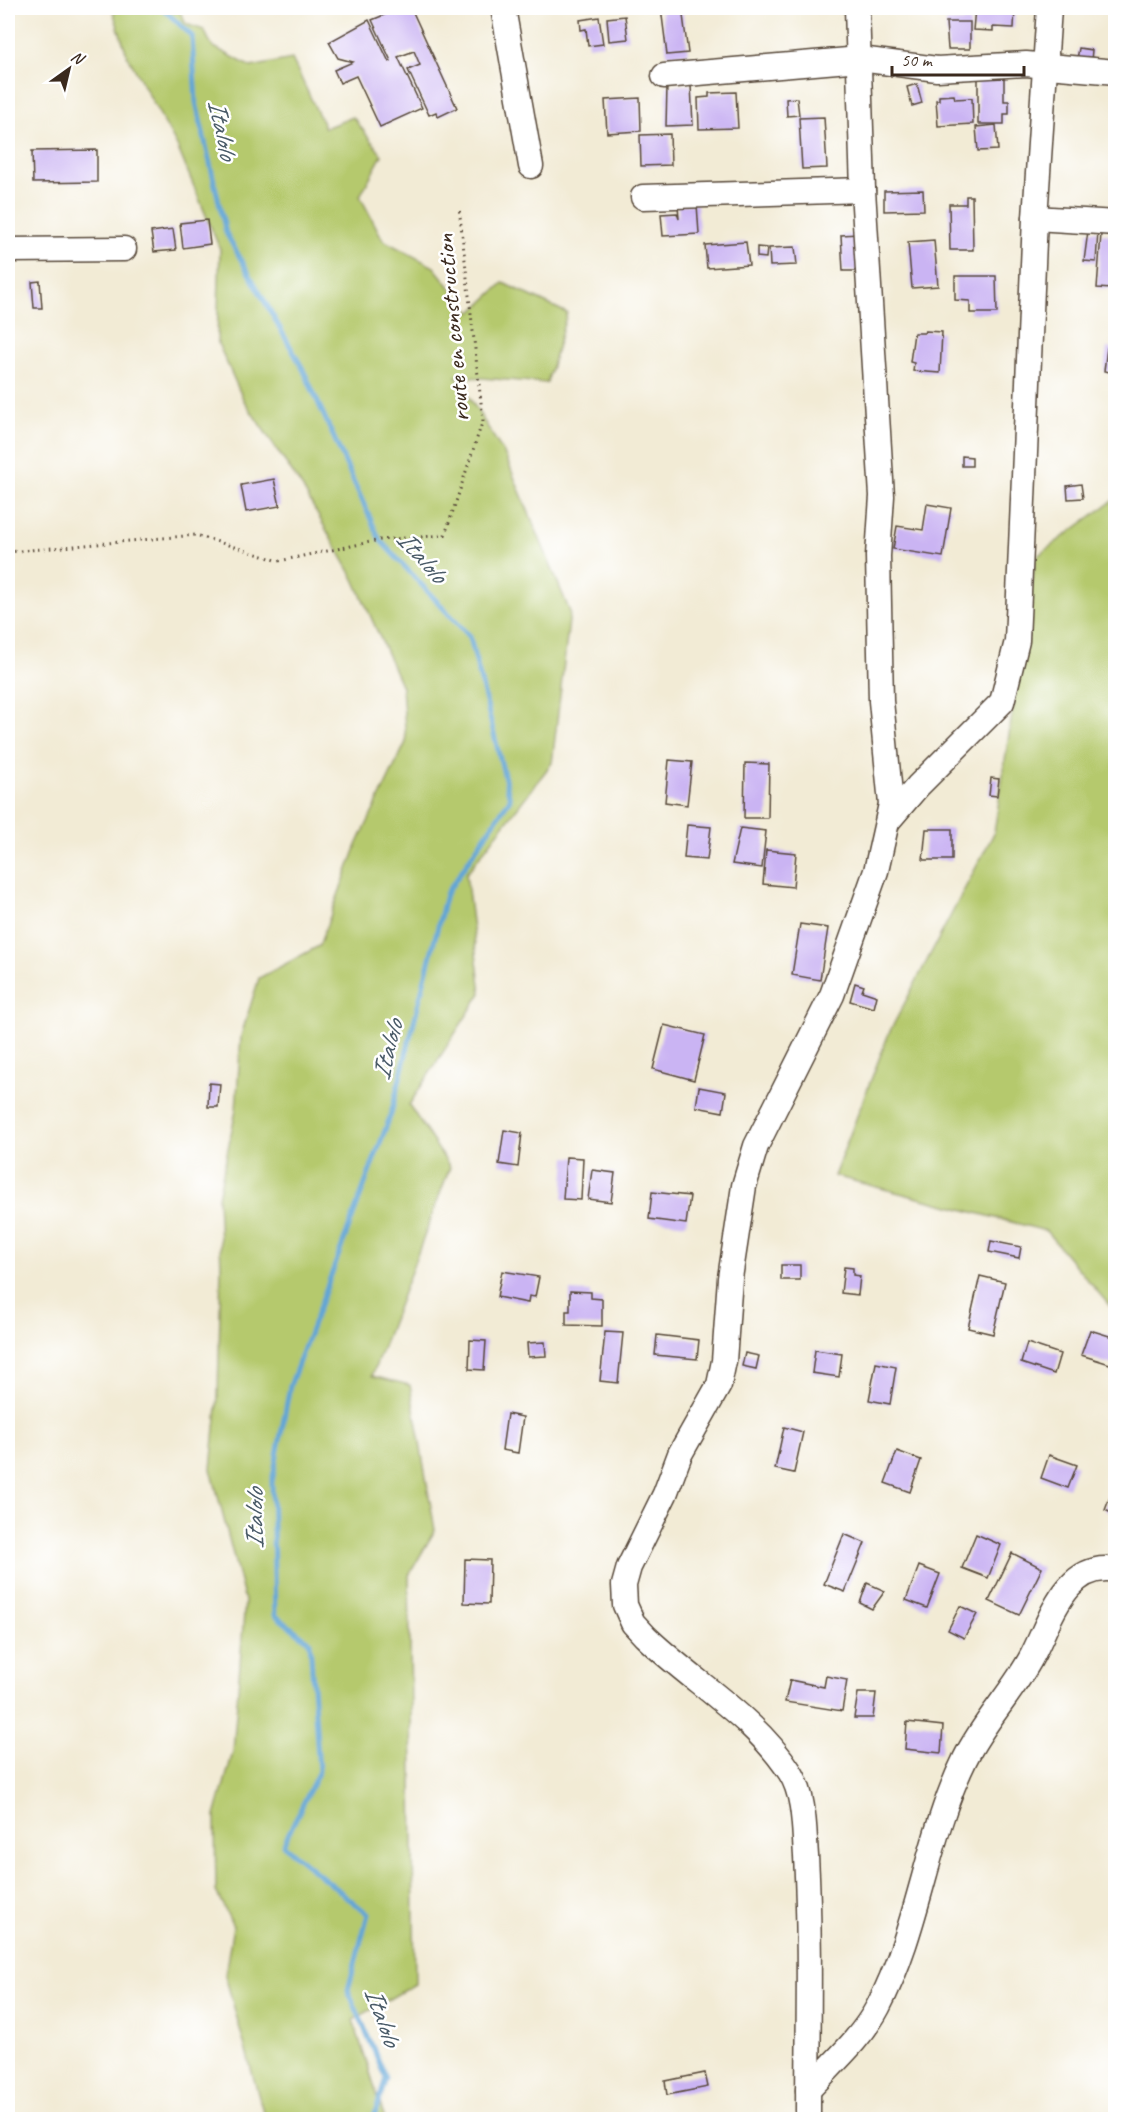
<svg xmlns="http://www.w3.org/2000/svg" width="1123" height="2127" font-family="Caveat,sans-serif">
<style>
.green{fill:#b5c96d;stroke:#787a46;stroke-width:1.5}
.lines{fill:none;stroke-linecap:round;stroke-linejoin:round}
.stream{stroke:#61a5d6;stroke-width:5}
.building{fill:#cab4f3}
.minor-casing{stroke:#564739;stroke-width:27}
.path{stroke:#564739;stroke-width:3;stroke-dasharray:1.5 4.5;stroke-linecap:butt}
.minor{stroke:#fff;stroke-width:24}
.labels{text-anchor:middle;stroke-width:5;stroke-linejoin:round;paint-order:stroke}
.street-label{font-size:26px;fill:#3b2a1e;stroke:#fff}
.water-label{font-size:27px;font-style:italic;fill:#4a5b68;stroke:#fff}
</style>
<rect width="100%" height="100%" fill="#fff"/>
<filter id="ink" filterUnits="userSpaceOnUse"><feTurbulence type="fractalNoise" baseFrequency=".0167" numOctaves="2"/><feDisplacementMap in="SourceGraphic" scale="12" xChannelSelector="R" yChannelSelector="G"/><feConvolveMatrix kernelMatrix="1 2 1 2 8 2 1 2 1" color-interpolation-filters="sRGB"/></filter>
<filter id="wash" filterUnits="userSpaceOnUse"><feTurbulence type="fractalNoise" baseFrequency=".008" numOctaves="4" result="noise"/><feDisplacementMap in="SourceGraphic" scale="24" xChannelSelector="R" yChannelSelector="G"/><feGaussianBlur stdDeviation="1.35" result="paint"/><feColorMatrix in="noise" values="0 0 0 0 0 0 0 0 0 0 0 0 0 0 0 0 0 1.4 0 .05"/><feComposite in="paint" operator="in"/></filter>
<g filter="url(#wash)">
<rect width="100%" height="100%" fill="#f2ebd5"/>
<g class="green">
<path d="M112 8H178L186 24 204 30 212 46 251 67 292 59 325 128 353 117 382 155 360 196 383 240 434 267 471 313 503 283 567 313 547 383 456 376 505 455 570 612 552 763 466 874 481 993 409 1105 450 1167 372 1376 410 1385 435 1530 409 1575 415 1984 353 2020 385 2119H265L225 1975 233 1926 216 1891 215 1816 233 1752 245 1601 211 1469 218 1397 221 1267 218 1197 236 1110 241 1036 259 978 319 946 357 845 406 742 402 687 354 579 302 487 244 401 217 341 220 249 177 146 127 55Z"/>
<path d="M1115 499V1312L1046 1231 834 1176 889 1033 994 833 1036 557Z"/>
</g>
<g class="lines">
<path class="stream" d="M162 8 192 36 196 102 226 233 303 369 380 540 470 637 510 799 446 894 391 1114 290 1386 272 1482 275 1615 310 1642 319 1771 283 1845 368 1914 348 1990 386 2078 373 2120"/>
</g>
<g id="blocks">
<g class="building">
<path d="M401 8H411L457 108 438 117 436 112 429 115 408 70 420 65 414 51 398 57 422 108 380 127 356 76 340 83 334 70 353 62 338 58 329 42 369 20 389 62 391 61 372 20Z"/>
<path d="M661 8H682L688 53 667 55Z"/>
<path d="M975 8H1015L1014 28 993 27V31L973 30Z"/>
<path d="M625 16 628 39 609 41 607 18Z"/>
<path d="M599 17 603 44 588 46 586 29 581 30 580 20Z"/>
<path d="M946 22H970V49H948Z"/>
<path d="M1079 48 1092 50 1091 61 1077 59Z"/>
<path d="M978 78H1004V101H1009V114H1004V124H978Z"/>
<path d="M917 84 922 103 912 106 907 87Z"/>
<path d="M691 85 693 125 666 126 667 86Z"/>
<path d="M736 92 738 128 699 129 698 98 709 97V93Z"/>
<path d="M954 95 955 99 972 98 973 124 938 126 936 100H939V96Z"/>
<path d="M640 98 641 131 607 133 605 100Z"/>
<path d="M797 98 799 115 787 116 786 99Z"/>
<path d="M824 117 827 168 802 169 799 118Z"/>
<path d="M996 125 998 150 978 151 976 127Z"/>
<path d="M670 134 671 165 641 166 640 135Z"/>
<path d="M97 150V182L33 183 32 151Z"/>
<path d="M923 190 924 210 884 211V191Z"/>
<path d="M966 196H972L973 250H950L949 204H966Z"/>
<path d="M697 204 699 234 663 236 661 214 677 213 679 219 678 205Z"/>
<path d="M207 220 210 244 183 248 180 223Z"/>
<path d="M173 229 176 250 154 252 151 232Z"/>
<path d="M1088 231H1098L1096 262 1084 261Z"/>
<path d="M859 234 861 271H843L841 235Z"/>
<path d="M1101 234 1116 235 1112 289 1097 288Z"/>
<path d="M934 240 938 286 912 288 908 242Z"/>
<path d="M746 242 749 265 707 268 705 245Z"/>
<path d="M757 247 767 248 766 258 757 257Z"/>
<path d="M795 247 797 265 770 266 769 248Z"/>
<path d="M955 276H996L997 313H970V301L955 300Z"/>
<path d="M40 281 42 308H34L32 282Z"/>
<path d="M925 331 942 332 940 373 913 371 914 363 910 362 914 333H924Z"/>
<path d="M1107 348 1116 349V373L1104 371Z"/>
<path d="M962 456 972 457V466H962Z"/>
<path d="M274 479 280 506 246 512 241 485Z"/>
<path d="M1081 484 1083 498 1068 499 1067 486Z"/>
<path d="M927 504 951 508 943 557 893 549 897 526 923 530Z"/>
<path d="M669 760 692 762 687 805 665 802Z"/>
<path d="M745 763 769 764 768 818H744Z"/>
<path d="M991 778 999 779 997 796 989 795Z"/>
<path d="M687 825 711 827 707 860 684 858Z"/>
<path d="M740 828 766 831 762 868 732 864Z"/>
<path d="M926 829H952V860H923Z"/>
<path d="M766 850 796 853 793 887 763 884Z"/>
<path d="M800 924 828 928 820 980 792 975Z"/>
<path d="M855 983 864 986 862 991 877 996 874 1008 850 1001Z"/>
<path d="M664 1025 705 1035 694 1080 653 1069Z"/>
<path d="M209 1083 220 1084 218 1107H208Z"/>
<path d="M699 1087 726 1092 723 1112 696 1107Z"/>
<path d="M504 1130 522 1133 518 1167 499 1164Z"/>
<path d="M566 1157 583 1158 581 1200 563 1199Z"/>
<path d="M592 1170 615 1173 611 1202 588 1199Z"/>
<path d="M652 1192 690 1196 686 1224 649 1219Z"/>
<path d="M991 1241 1021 1247 1019 1258 989 1252Z"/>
<rect x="781" y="1265" width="19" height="15"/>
<path d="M844 1267 853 1268V1275L860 1276 858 1295 841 1293Z"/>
<path d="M502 1271 539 1277 535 1297 529 1296 528 1303 497 1297Z"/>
<path d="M980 1276 1005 1282 993 1334 968 1328Z"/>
<path d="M570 1291 591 1292V1298L602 1299V1326L566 1325V1311H570Z"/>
<path d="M1090 1330 1116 1338V1366L1081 1355Z"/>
<path d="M605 1332 623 1333 618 1383 600 1381Z"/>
<path d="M657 1335 699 1340 697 1359 655 1355Z"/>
<path d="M470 1340 486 1341 484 1370 469 1369Z"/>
<path d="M545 1342 546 1356 528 1357 527 1343Z"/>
<path d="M1027 1343 1060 1354 1054 1374 1021 1363Z"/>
<path d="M815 1350 842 1354 839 1377 812 1373Z"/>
<path d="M745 1353 759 1356 756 1369 742 1366Z"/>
<path d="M876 1363 896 1367 890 1404 869 1400Z"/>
<path d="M507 1414 523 1417 518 1453 502 1450Z"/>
<path d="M784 1427 803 1432 794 1473 775 1469Z"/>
<path d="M897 1451 921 1460 910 1492 885 1483Z"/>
<path d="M1049 1455 1077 1465 1068 1488 1041 1478Z"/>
<path d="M1110 1497 1116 1499V1515L1105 1510Z"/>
<path d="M844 1534 865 1543 845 1592 824 1584Z"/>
<path d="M976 1534 1001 1545 988 1578 962 1568Z"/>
<path d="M1012 1553 1042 1568 1019 1615 989 1601Z"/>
<path d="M465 1559 490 1560 489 1604 464 1603Z"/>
<path d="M919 1566 940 1574 927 1608 906 1600Z"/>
<path d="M867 1583 885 1591 872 1609 860 1603Z"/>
<path d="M960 1606 977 1614 964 1638 948 1630Z"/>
<path d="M826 1676 847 1680 842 1711 785 1702 790 1680 824 1687Z"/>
<path d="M858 1693H876L873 1718H854Z"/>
<path d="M907 1722 943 1726 941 1753 905 1749Z"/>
<path d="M705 2073 708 2087 667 2095 665 2081Z"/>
</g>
</g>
</g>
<g filter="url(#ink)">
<use href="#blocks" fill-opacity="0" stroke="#564739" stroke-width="1.5"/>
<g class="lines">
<g class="minor-casing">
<g id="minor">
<path d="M503 8 531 166"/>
<path d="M664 76 860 59 937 69 1026 64 1116 72"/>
<path d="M643 197 863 190"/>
<path d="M1035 218 1116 223"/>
<path d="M8 250 124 249"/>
<path d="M888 821 918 786 1002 702 1017 641 1035 218 1049 8"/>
<path d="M808 2090C832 2064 861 2039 878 2007 919 1929 926 1838 965 1759 983 1722 1013 1692 1032 1656 1050 1622 1066 1560 1116 1570"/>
<path d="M808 2120C808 2032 811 1944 806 1856 804 1830 805 1795 790 1772 754 1716 692 1682 645 1636L633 1623 625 1605 624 1585 629 1567 665 1494 680 1454 719 1385 724 1361 730 1278 744 1186 756 1146 832 995 876 871 891 804 881 701 878 556 882 496 863 190 857 8"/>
</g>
</g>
<path class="path" d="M8 552 196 535 279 561 380 540 445 535 483 420 459 207"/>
<use href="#minor" class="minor"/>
</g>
</g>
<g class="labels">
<g class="street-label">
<text transform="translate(452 328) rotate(-95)" y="9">route en construction</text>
</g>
<g class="water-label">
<text transform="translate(223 129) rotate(78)" y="9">Italolo</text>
<text transform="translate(422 556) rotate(48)" y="9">Italolo</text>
<text transform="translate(387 1050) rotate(-76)" y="9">Italolo</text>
<text transform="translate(254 1519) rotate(-90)" y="9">Italolo</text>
<text transform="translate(383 2016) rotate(70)" y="9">Italolo</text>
</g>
</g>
<rect width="1123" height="2127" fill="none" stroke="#fff" stroke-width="30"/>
<g transform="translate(69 69) rotate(34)" stroke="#ffffff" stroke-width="4.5" paint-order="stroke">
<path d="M0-4.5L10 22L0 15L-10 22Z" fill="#3b2a1e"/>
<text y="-9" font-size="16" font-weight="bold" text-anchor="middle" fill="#3b2a1e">N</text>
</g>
<path d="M892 66v9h132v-9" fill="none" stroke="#3b2a1e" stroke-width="3"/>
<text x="901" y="66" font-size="18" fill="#3b2a1e" stroke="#ffffff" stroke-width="4.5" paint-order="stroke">50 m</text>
</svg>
